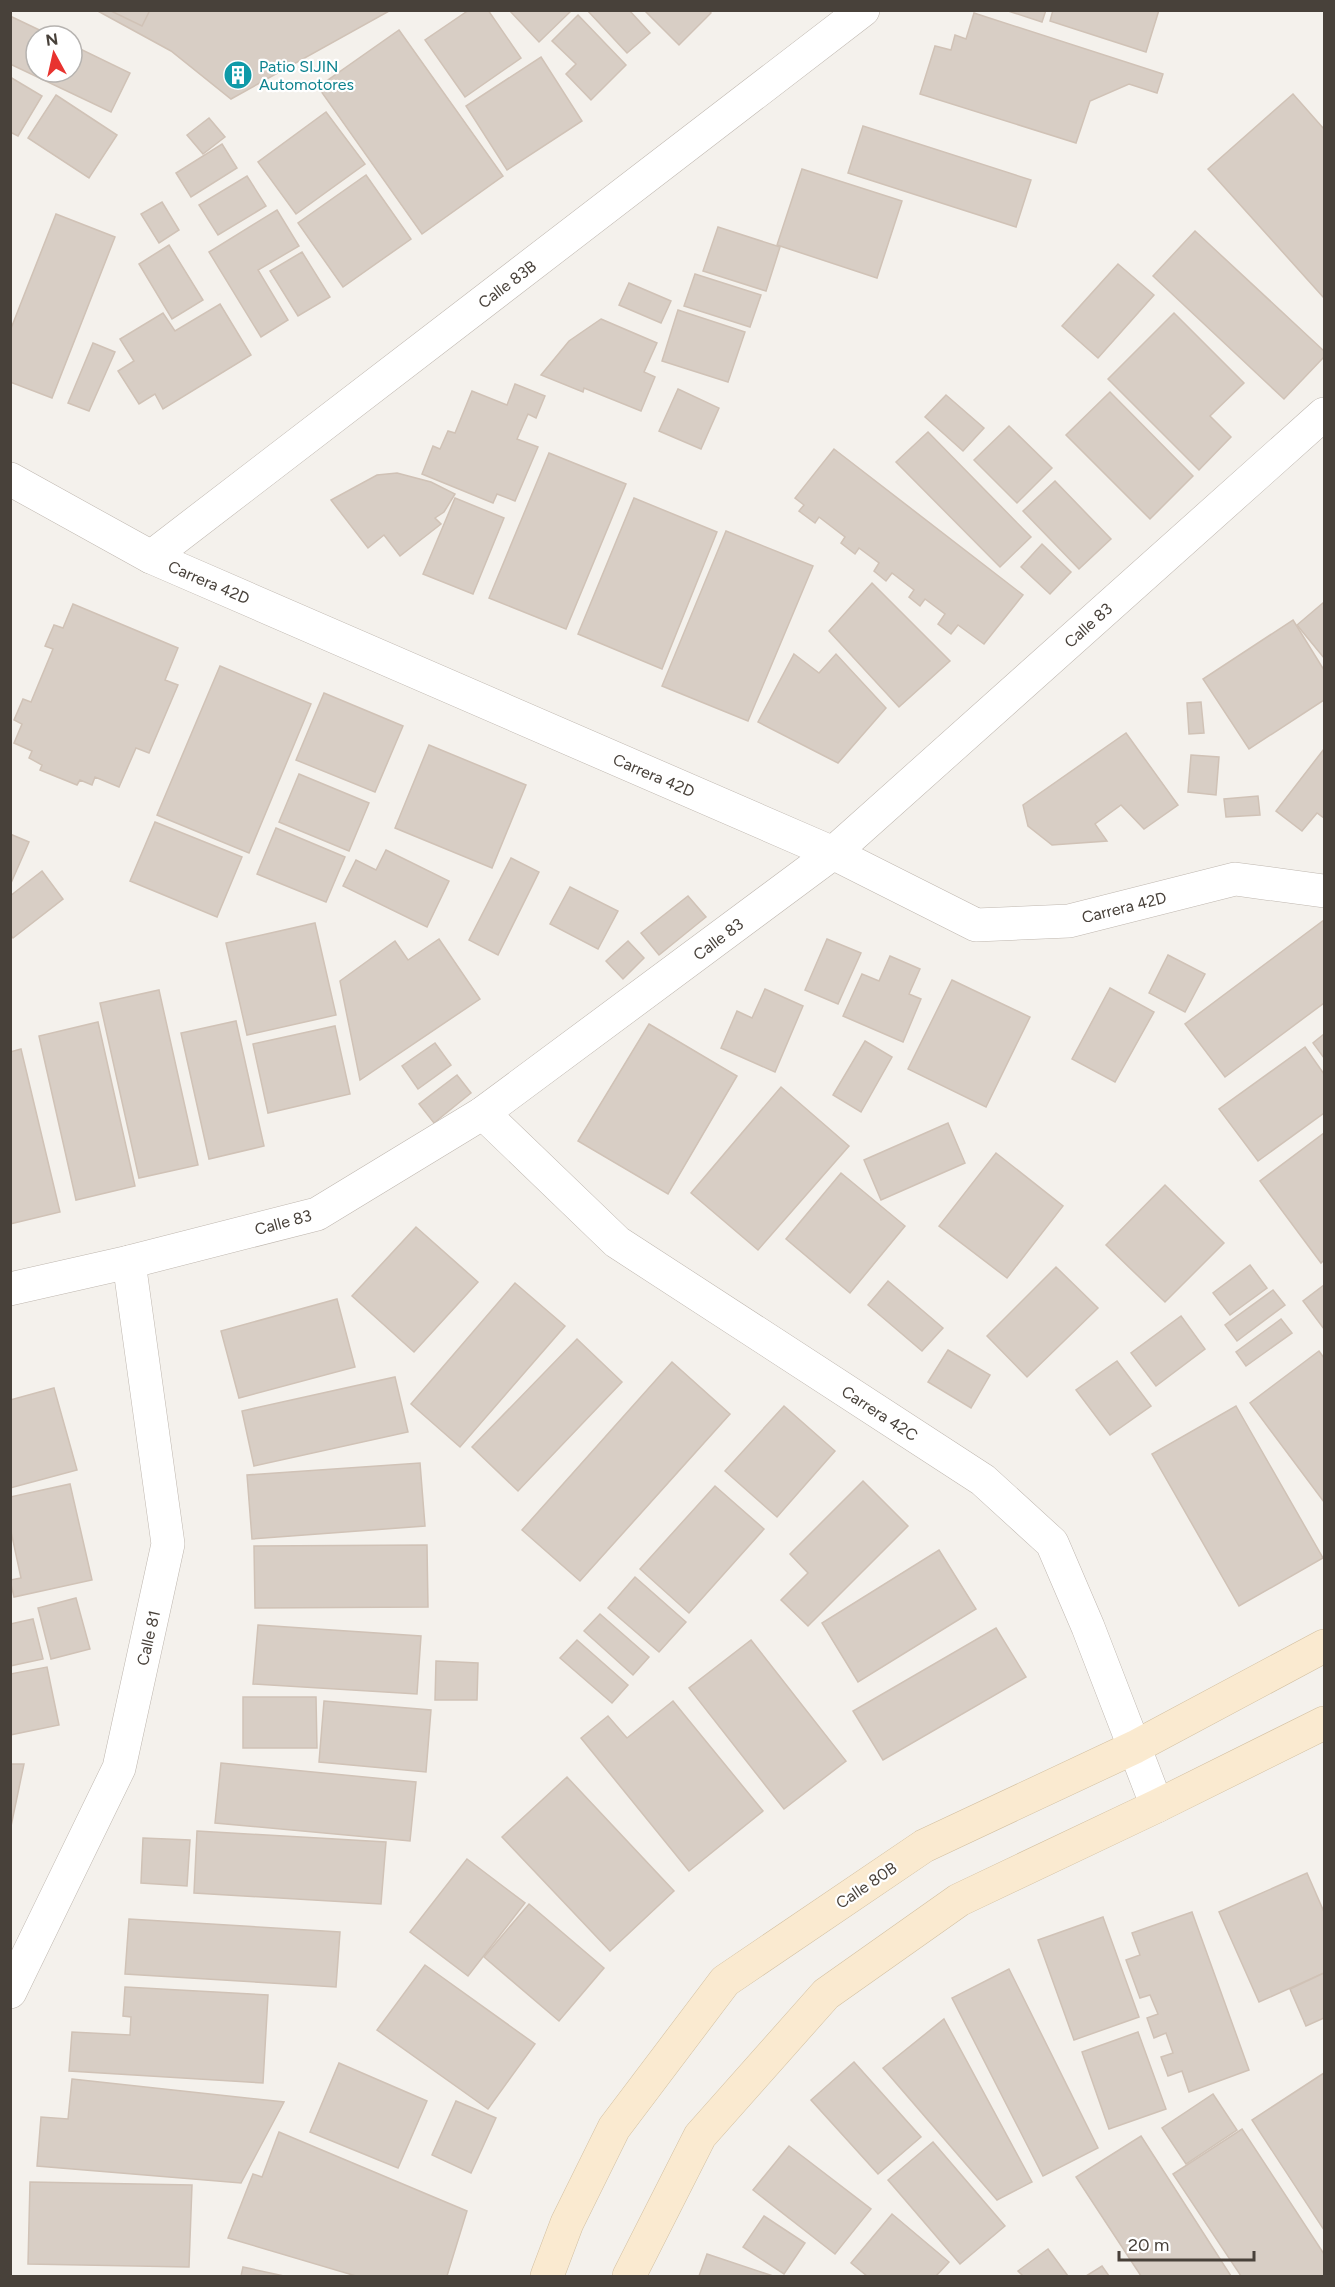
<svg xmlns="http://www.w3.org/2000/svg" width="1335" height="2287" font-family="Figtree,sans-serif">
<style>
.building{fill:#d8cec5;stroke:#d0c2b6;stroke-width:1.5}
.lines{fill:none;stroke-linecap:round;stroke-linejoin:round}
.minor-casing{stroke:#bfb7af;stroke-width:34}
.secondary-casing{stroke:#d3c0a1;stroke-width:34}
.minor{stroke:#fff;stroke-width:33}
.secondary{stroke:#faead0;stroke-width:33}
.labels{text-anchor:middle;stroke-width:4.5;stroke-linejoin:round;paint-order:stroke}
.culture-label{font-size:16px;fill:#0d838f;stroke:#fff;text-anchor:start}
.street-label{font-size:16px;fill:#48413a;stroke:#fff}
</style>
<rect width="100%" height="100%" fill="#f4f1ec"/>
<g class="building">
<path d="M96 10H391L231 99 171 51Z"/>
<path d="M109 10H150L142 26Z"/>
<path d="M469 10H488L521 58 465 97 425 40Z"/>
<path d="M509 10H572L539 42Z"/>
<path d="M587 10H629L650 33 627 53Z"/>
<path d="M644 10H709L711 13 679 45Z"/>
<path d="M1005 10H1046L1042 22Z"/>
<path d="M1053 10H1159L1146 52 1050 21Z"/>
<path d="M974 13 1163 74 1157 93 1129 84 1090 101 1076 143 920 94 935 46 951 50 955 35 966 39Z"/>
<path d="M578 15 626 65 591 100 566 74 576 64 552 41Z"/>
<path d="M10 16 52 36H36V72H72V45L130 73 111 112 10 64Z"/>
<path d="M399 30 503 176 422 234 318 87Z"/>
<path d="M541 57 582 121 507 170 466 106Z"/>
<path d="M10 77 42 96 18 136 10 132Z"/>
<path d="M1293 94 1324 129V298L1208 169Z"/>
<path d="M56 95 117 135 89 178 28 138Z"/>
<path d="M326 112 365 164 296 214 258 162Z"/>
<path d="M209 118 225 137 203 154 187 135Z"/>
<path d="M863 126 1031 180 1016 227 848 173Z"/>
<path d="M222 144 237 168 191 197 176 173Z"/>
<path d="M802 169 902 201 877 278 777 245Z"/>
<path d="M366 175 411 239 343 287 298 223Z"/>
<path d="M247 176 266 206 218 235 199 205Z"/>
<path d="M162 202 179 230 159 243 141 214Z"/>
<path d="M277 210 299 246 258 270 288 320 261 337 209 252Z"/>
<path d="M56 214 115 237 52 398 10 382V331Z"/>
<path d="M718 227 780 247 766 291 703 271Z"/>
<path d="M1195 231 1324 351V357L1284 399 1153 276Z"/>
<path d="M169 245 203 300 172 319 139 264Z"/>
<path d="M302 252 330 297 298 316 270 271Z"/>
<path d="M1118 264 1154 295 1098 358 1062 326Z"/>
<path d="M695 274 761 295 750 327 684 306Z"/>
<path d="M629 283 671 301 661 323 619 305Z"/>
<path d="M220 304 251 355 163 409 155 394 139 404 118 371 134 361 120 339 163 313 175 331Z"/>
<path d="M678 310 745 332 728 382 662 361Z"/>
<path d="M1174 313 1244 383 1210 416 1231 437 1199 470 1108 379Z"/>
<path d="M601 319 657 343 644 372 655 377 641 411 584 388 583 392 541 375 569 341Z"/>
<path d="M93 343 115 352 89 411 68 403Z"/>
<path d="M515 384 545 396 536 418 528 414 517 439 538 447 515 501 497 494 493 503 422 474 433 446 440 449 448 431 455 433 472 391 507 405Z"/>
<path d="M678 389 719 408 701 449 659 431Z"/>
<path d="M1110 392 1193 476 1150 519 1066 435Z"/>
<path d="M946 395 984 428 963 451 925 417Z"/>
<path d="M1009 426 1052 468 1017 503 974 460Z"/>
<path d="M928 432 1031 537 1000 567 896 462Z"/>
<path d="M834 449 1023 595 984 644 958 625 951 634 938 624 945 614 925 599 920 606 909 597 914 590 892 573 886 581 874 571 879 563 859 548 855 554 841 543 845 537 819 517 815 523 799 511 804 505 795 498Z"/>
<path d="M549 453 626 484 566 629 489 598Z"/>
<path d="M397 473 431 482 455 494 444 512 435 518 441 524 400 556 384 535 368 548 331 500 377 475Z"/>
<path d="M1055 481 1111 539 1079 569 1023 511Z"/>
<path d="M455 498 504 518 473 594 423 574Z"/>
<path d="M634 498 717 532 662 669 578 634Z"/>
<path d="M726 531 813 566 748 721 662 686Z"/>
<path d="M1042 544 1071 572 1050 594 1021 567Z"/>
<path d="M872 583 950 661 899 707 829 631Z"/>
<path d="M1324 602V658L1297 625Z"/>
<path d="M73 604 178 648 165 680 178 685 149 753 136 748 119 787 95 777 92 785 80 780 77 785 40 770 42 765 29 758 32 751 14 743 22 724 14 720 23 699 31 702 53 649 45 646 54 625 63 628Z"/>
<path d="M1293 620 1324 670V700L1249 749 1203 679Z"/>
<path d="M794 654 819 673 836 654 886 708 838 763 758 722Z"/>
<path d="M220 666 311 704 249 853 157 815Z"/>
<path d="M324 693 403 726 375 792 296 760Z"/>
<path d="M1201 702 1204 733 1189 734 1187 703Z"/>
<path d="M1126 733 1178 805 1144 829 1121 805 1095 824 1107 841 1052 845 1028 826 1023 805Z"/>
<path d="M429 745 526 785 492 868 395 828Z"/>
<path d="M1324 749V818L1317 813 1302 831 1276 811Z"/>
<path d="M1191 755 1219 757 1216 795 1188 792Z"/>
<path d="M299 774 369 803 349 851 279 822Z"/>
<path d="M1258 796 1260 815 1226 817 1224 799Z"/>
<path d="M155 822 242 857 217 917 130 881Z"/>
<path d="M276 828 345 857 326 902 257 874Z"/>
<path d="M10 834 29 842 11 883H10Z"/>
<path d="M386 850 449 881 427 927 343 886 356 860 376 870Z"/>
<path d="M511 858 539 872 498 955 469 940Z"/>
<path d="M42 871 63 899 13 938 10 934V896Z"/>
<path d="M570 887 618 911 598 949 550 924Z"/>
<path d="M688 896 706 917 659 955 641 933Z"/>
<path d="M1324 920V1003L1225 1077 1185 1024Z"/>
<path d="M315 923 336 1015 247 1035 226 943Z"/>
<path d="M439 939 480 999 360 1080 340 981 395 941 408 960Z"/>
<path d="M827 939 861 953 838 1004 805 990Z"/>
<path d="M628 941 644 958 623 979 606 961Z"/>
<path d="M1168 955 1205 974 1185 1012 1149 993Z"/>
<path d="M890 956 920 969 909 994 921 999 903 1042 843 1016 862 974 879 981Z"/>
<path d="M952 980 1030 1017 986 1107 908 1069Z"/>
<path d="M1110 988 1154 1012 1115 1082 1072 1059Z"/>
<path d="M765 989 803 1006 775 1072 721 1048 737 1011 752 1018Z"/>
<path d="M159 990 198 1165 139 1178 100 1003Z"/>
<path d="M236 1021 264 1146 209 1159 181 1033Z"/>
<path d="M98 1022 135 1186 76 1200 39 1036Z"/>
<path d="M649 1024 737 1076 668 1194 578 1141Z"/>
<path d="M335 1026 350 1094 268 1113 253 1044Z"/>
<path d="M1324 1034V1058L1313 1043Z"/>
<path d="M865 1041 892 1057 861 1112 833 1095Z"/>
<path d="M435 1043 451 1065 418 1089 402 1066Z"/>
<path d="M1305 1047 1324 1074V1113L1258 1161 1219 1109Z"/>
<path d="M21 1049 60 1212 10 1224V1052Z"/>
<path d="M457 1075 471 1093 434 1123 419 1104Z"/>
<path d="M781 1087 849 1146 758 1250 691 1193Z"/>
<path d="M948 1123 965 1163 881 1200 864 1160Z"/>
<path d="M1324 1133V1260L1321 1263 1260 1181Z"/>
<path d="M996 1153 1063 1206 1007 1278 939 1226Z"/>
<path d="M841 1173 905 1226 850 1293 786 1239Z"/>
<path d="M1165 1185 1224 1243 1165 1302 1106 1245Z"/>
<path d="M416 1227 478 1282 414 1352 352 1296Z"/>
<path d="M1250 1265 1267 1288 1230 1315 1213 1293Z"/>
<path d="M1056 1267 1098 1308 1027 1377 987 1336Z"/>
<path d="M888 1281 943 1328 922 1351 868 1305Z"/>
<path d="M515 1283 565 1326 460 1447 411 1404Z"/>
<path d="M1324 1285V1329L1303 1301Z"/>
<path d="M1273 1290 1285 1305 1237 1341 1225 1325Z"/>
<path d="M337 1299 355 1367 239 1398 221 1331Z"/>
<path d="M1181 1316 1205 1349 1156 1386 1131 1353Z"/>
<path d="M1281 1319 1292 1333 1246 1366 1236 1352Z"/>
<path d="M577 1339 622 1382 518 1491 472 1447Z"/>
<path d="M948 1350 990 1375 971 1408 928 1382Z"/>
<path d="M1319 1351 1324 1358V1502L1250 1403Z"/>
<path d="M1117 1361 1151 1406 1110 1435 1076 1390Z"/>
<path d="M672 1362 730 1414 580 1581 522 1530Z"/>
<path d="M395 1377 408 1432 254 1466 242 1411Z"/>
<path d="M54 1388 77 1470 10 1488V1400Z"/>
<path d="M784 1406 835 1451 777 1517 725 1471Z"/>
<path d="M1236 1406 1323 1558 1239 1606 1152 1454Z"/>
<path d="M420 1463 425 1526 252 1539 247 1475Z"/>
<path d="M863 1481 908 1526 808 1626 781 1600 808 1573 790 1554Z"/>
<path d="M70 1484 92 1580 14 1597 10 1580 21 1578 10 1527V1497Z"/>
<path d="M715 1486 764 1529 689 1613 640 1569Z"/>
<path d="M427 1545 428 1607 255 1608 254 1546Z"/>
<path d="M939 1550 976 1609 858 1682 822 1623Z"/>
<path d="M635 1577 686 1622 659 1652 608 1608Z"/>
<path d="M76 1598 90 1649 51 1659 38 1608Z"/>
<path d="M600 1614 649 1657 633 1675 584 1631Z"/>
<path d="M33 1619 43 1659 10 1666V1624Z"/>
<path d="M258 1625 421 1636 417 1694 253 1684Z"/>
<path d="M996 1628 1026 1677 883 1760 853 1711Z"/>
<path d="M577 1640 628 1685 612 1703 560 1658Z"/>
<path d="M751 1640 846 1761 784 1809 689 1688Z"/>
<path d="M436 1661 478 1663 477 1700H435Z"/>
<path d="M47 1667 59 1725 10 1735V1674Z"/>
<path d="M243 1697H316L317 1748H243Z"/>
<path d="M324 1701 431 1710 426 1772 319 1762Z"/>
<path d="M673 1701 763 1811 689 1871 581 1738 608 1716 627 1738Z"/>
<path d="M221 1763 416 1782 410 1841 215 1823Z"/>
<path d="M10 1764H24L10 1831Z"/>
<path d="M567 1777 674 1891 610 1951 502 1837Z"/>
<path d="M197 1831 386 1842 381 1904 194 1893Z"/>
<path d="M143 1838 190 1840 187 1886 141 1883Z"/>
<path d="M467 1859 525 1903 468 1976 410 1932Z"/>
<path d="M1307 1873 1324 1912V1973L1259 2002 1219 1912Z"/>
<path d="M529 1904 604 1968 559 2021 484 1957Z"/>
<path d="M1192 1912 1249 2070 1189 2092 1182 2071 1168 2076 1161 2057 1173 2053 1166 2033 1154 2038 1147 2018 1158 2014 1150 1995 1140 1998 1126 1960 1140 1955 1132 1933Z"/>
<path d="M1103 1917 1139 2017 1074 2040 1038 1940Z"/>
<path d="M129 1919 340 1932 336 1987 125 1974Z"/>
<path d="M425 1965 535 2044 488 2109 377 2030Z"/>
<path d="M1009 1969 1098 2148 1043 2176 952 1998Z"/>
<path d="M1324 1973V2018L1306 2026 1290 1989Z"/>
<path d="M125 1987 268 1995 263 2083 69 2071 72 2032 130 2035 131 2017 123 2016Z"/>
<path d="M944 2019 1032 2182 997 2200 883 2068Z"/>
<path d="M1138 2032 1166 2109 1109 2129 1082 2052Z"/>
<path d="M854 2062 921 2137 878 2174 811 2100Z"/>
<path d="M339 2063 427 2101 398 2168 310 2132Z"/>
<path d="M1324 2073V2230L1252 2120Z"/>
<path d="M72 2079 284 2102 241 2183 37 2166 41 2117 68 2119Z"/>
<path d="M1213 2094 1237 2130 1186 2164 1162 2128Z"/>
<path d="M456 2101 496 2118 471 2173 432 2155Z"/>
<path d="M1242 2129 1324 2254V2276H1241L1173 2174Z"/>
<path d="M279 2132 467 2211 447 2276H356L228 2238 253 2174 262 2177Z"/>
<path d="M1141 2136 1231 2276H1141L1076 2177Z"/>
<path d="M933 2142 1005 2226 960 2264 888 2180Z"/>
<path d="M789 2146 871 2209 835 2254 753 2190Z"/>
<path d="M30 2182 192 2185 189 2267 28 2264Z"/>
<path d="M892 2214 949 2262 936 2276H867L851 2263Z"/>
<path d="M764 2216 805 2243 784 2274 743 2247Z"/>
<path d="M1048 2249 1068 2276H1023L1018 2271Z"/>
<path d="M707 2254 773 2276H699Z"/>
<path d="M1102 2266 1109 2276H1086Z"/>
<path d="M243 2267 284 2276H241Z"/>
</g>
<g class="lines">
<g class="minor-casing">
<g id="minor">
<path d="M10 479 151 557 833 853 976 925 1069 921 1235 879 1324 891"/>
<path d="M151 557 863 10"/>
<path d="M483 1113 617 1242 983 1480 1052 1543 1088 1627 1157 1806"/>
<path d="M10 1289 129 1262 317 1214 483 1113 833 853 1324 414"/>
<path d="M10 1992 119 1768 168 1544 129 1262"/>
</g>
</g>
<g class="secondary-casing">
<g id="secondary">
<path d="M547 2276 567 2223 614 2128 725 1981 924 1846 1135 1747 1324 1646"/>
<path d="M629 2276 700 2136 826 1994 959 1900 1157 1806 1324 1723"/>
</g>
</g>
<use href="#minor" class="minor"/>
<use href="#secondary" class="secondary"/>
</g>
<defs>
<g id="building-disc" transform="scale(1.5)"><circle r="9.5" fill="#0f9aa8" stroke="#fff"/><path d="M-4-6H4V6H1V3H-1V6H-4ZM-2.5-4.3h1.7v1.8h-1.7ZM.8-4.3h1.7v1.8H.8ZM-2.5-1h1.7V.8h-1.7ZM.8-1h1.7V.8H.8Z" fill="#fff"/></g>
</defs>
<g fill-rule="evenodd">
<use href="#building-disc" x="238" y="75"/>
</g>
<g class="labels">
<g class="culture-label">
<text x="259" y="72">Patio SIJIN<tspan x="259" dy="18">Automotores</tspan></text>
</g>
<g class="street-label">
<text transform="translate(507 284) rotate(-37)" y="6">Calle 83B</text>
<text transform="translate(209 582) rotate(23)" y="6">Carrera 42D</text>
<text transform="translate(1088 625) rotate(-42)" y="6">Calle 83</text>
<text transform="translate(654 775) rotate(23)" y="6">Carrera 42D</text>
<text transform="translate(1124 907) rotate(-14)" y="6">Carrera 42D</text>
<text transform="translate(718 939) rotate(-37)" y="6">Calle 83</text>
<text transform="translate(283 1222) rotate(-15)" y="6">Calle 83</text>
<text transform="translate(880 1413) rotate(33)" y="6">Carrera 42C</text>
<text transform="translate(148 1638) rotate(-77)" y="6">Calle 81</text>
<text transform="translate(866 1885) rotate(-34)" y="6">Calle 80B</text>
</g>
</g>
<rect width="1335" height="2287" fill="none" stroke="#48413a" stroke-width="24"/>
<g transform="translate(54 54) rotate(352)"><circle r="28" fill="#ffffff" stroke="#b6b3b0" stroke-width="1.5"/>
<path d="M0-4.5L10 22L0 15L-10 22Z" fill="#e8332f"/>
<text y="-9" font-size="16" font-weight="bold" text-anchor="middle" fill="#48413a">N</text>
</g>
<path d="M1119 2251v9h135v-9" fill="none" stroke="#48413a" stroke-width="3"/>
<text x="1128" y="2251" font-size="18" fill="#48413a" stroke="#ffffff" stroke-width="4.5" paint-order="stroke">20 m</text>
</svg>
